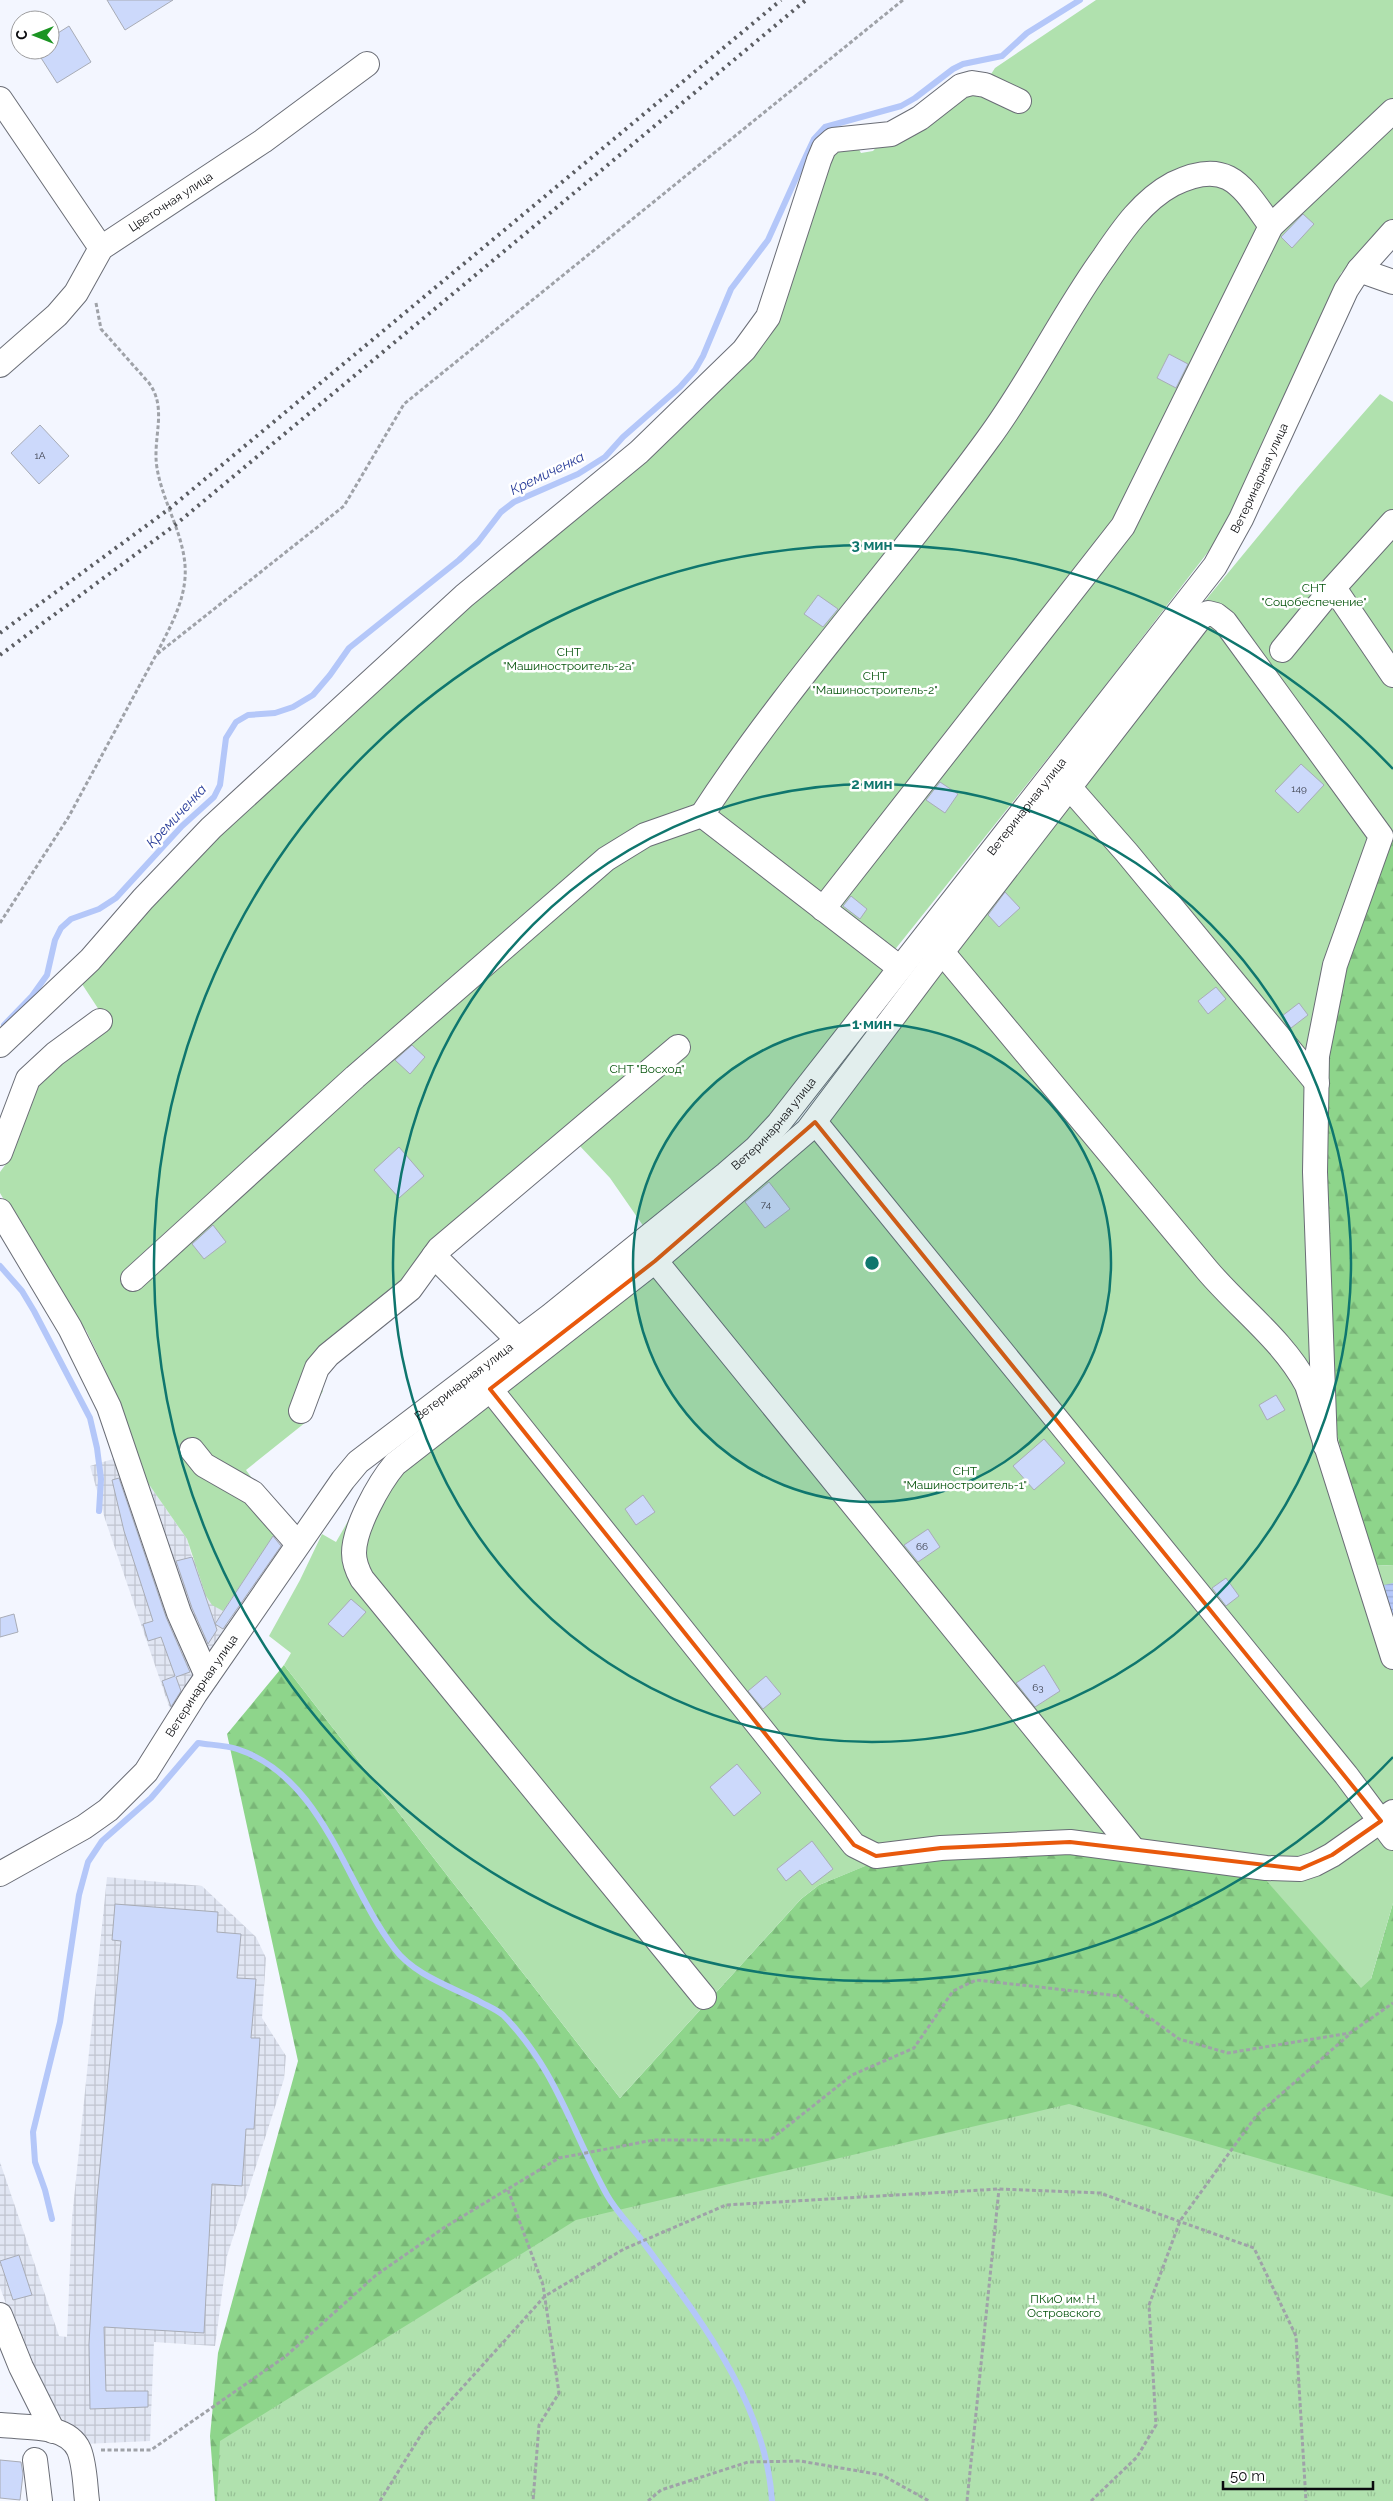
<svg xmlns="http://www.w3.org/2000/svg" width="1393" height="2501" font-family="Raleway,sans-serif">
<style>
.industrial{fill:url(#industrial-grid)}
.forest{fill:url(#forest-firs)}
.park{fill:url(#park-tufts)}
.garden{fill:#b0e1ae}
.water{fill:url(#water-rules)}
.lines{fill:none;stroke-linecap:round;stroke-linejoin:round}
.stream{stroke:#b4c7f9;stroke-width:6}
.building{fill:#ccd9fb;stroke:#a8acb6}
.minor-casing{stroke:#6a6d76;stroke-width:26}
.path{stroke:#9fa2a8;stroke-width:3;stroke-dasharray:4 2.5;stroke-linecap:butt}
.minor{stroke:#fff;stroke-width:24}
.rail{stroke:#5b5d62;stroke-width:4;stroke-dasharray:2.5 5;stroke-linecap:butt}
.marked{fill:none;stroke:#e8590c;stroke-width:4;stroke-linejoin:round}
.ring{fill:none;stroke:#0f766e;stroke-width:2.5}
.labels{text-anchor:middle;stroke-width:5;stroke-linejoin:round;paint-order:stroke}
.number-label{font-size:10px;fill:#3a3e49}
.street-label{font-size:12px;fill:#0a0b0e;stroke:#fff}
.park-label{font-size:12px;fill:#06540c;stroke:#fff}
.water-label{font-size:14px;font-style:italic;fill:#263a98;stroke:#fff}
.centre{fill:#0f766e;stroke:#fff;stroke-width:2.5}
.ring-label{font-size:15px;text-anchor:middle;font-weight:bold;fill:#0f766e;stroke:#fff;stroke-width:5;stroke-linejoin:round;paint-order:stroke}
</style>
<defs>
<pattern id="industrial-grid" width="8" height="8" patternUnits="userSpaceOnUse" patternTransform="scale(1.25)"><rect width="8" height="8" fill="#e1e6f3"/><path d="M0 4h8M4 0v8" fill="none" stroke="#c0c4cf"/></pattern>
<pattern id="forest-firs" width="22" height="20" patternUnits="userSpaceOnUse" patternTransform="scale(1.25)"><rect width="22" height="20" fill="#8ed58b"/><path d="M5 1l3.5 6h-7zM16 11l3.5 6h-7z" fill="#79b677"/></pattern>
<pattern id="park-tufts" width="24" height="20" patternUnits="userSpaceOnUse" patternTransform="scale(1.25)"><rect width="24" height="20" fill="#b0e1ae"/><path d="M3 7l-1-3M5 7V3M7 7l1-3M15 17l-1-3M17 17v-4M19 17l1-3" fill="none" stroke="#96c094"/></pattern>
<pattern id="water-rules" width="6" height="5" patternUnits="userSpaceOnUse" patternTransform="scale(1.25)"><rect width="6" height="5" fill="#b4c7f9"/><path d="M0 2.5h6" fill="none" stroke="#99aad4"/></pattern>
</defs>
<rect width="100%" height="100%" fill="#f3f6ff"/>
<g class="industrial">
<path d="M136 1452 141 1473 187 1539 192 1557 223 1610 277 1531 294 1546 173 1718 105 1519 90 1466Z"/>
<path d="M107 1877 202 1886 256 1937 266 1958 262 2018 286 2056 284 2079 227 2256 215 2346 154 2342 150 2441 84 2444 50 2404 19 2341 0 2287V2162L59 2336 67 2337 72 2218Z"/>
</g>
<g class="forest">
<path d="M1393 829V1565L1371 1566 1335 1427 1326 1261 1324 1067 1342 968 1389 834Z"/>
<path d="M284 1665 620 2098 801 1899 819 1885 867 1865 938 1855 1075 1851 1258 1871 1371 1979 1393 1903V2501H215L210 2436 218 2353 298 2061 227 1734Z"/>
</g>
<path class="park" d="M1069 2104 1393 2197V2501H217L220 2441 576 2220Z"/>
<g class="garden">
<path d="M1096 0H1393V224L1341 273 1335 291 1221 535 1095 699 893 952 881 974 754 1136 644 1227 610 1178 578 1144 446 1254 441 1272 337 1355 318 1382 323 1391 306 1422 246 1470 279 1515 277 1531 223 1611 212 1605 206 1596 187 1539 141 1473 113 1387 86 1330 76 1323 0 1193V1172L8 1161 28 1088 79 1045 109 1030 103 1016 80 981 176 876 402 667 739 369 826 157 838 147 856 144 861 153 873 151 880 143 956 95 980 91 995 68Z"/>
<path d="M1380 394 1393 402V829L1389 834 1342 968 1325 1056 1326 1261 1335 1427 1371 1566 1393 1565V1903L1371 1979 1361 1988 1258 1871 1075 1851 938 1855 868 1865 819 1885 801 1899 620 2098 284 1665 291 1653 269 1636 300 1580 322 1534 336 1542 382 1462 803 1125 940 941 1209 596 1298 488Z"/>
</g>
<path class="water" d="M1393 1583V1618L1384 1585Z"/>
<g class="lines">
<g class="stream">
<path d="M4 1025 32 996 47 975 55 940 61 928 71 919 99 909 116 898 182 826 214 797 220 785 226 738 236 722 248 715 275 713 293 707 313 695 330 675 349 648 459 560 478 542 501 512 514 502 578 474 605 457 623 437 680 387 695 370 703 356 731 289 768 240 806 156 814 139 825 127 901 106 915 98 953 69 963 64 1002 56 1027 33 1080 0"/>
<path d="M0 1266 22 1291 34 1311 90 1418 97 1448 101 1479 99 1511"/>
<path d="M52 2219 45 2190 35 2162 33 2132 60 2022 79 1895 88 1862 102 1841 151 1798 198 1743C210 1745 225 1745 237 1749 323 1777 345 1884 394 1948 413 1974 449 1986 477 2000 485 2005 496 2009 503 2015 557 2070 571 2130 607 2195 617 2213 634 2229 646 2246 702 2322 766 2404 772 2501"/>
</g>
</g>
<g class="building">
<path d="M107 0H173L125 30Z"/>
<path d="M69 26 91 62 57 83 36 50H50V38Z"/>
<path d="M1303 214 1314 224 1292 248 1281 237Z"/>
<path d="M1169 354 1188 364 1176 388 1157 378Z"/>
<path d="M40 425 69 456 39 484 11 453Z"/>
<path d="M818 595 838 609 823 627 804 614Z"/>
<path d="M1301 764 1324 785 1298 813 1275 791Z"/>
<path d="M940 782 958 794 945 813 926 800Z"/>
<path d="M1005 892 1020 908 999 927 988 915Z"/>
<path d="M851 896 867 909 860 919 843 906Z"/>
<path d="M1216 987 1226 999 1208 1014 1198 1001Z"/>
<path d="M1299 1003 1308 1015 1291 1028 1282 1016Z"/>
<path d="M412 1045 425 1057 410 1074 395 1060Z"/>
<path d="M399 1147 424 1176 399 1198 374 1170Z"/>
<path d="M769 1182 790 1209 765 1228 745 1202Z"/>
<path d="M213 1225 226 1242 204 1259 192 1244Z"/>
<path d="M1276 1395 1285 1410 1267 1420 1259 1405Z"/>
<path d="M1044 1439 1065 1463 1034 1490 1013 1466Z"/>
<path d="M119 1478 166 1617 190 1672 176 1677 181 1691 171 1707 162 1681 175 1676 161 1637 148 1641 143 1624 153 1621 124 1531 112 1480Z"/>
<path d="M643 1495 655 1512 636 1525 625 1509Z"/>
<path d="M928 1529 940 1547 918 1562 904 1545Z"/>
<path d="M273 1536 281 1546 223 1629 215 1624 217 1630 208 1644 192 1608 176 1561 192 1557 215 1624Z"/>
<path d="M1226 1578 1239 1596 1226 1606 1212 1588Z"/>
<path d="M351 1599 366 1612 343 1637 328 1624Z"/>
<path d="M14 1614 18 1632 0 1637V1618Z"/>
<path d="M1044 1665 1060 1691 1035 1707 1016 1683Z"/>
<path d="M766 1676 781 1694 763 1709 748 1691Z"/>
<path d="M737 1764 761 1793 734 1816 710 1787Z"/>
<path d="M812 1841 833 1869 812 1885 800 1870 786 1881 777 1869Z"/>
<path d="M115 1904 218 1912 217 1932 241 1934 237 1978 256 1979 251 2038H260L254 2129H246L242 2186 212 2184 204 2333 104 2327 106 2391H148V2407L90 2409 89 2344 97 2198 121 1941 112 1940Z"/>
<path d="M19 2255 32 2295 13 2300 0 2261Z"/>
<path d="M0 2460 21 2462 23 2474 20 2500 0 2498Z"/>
</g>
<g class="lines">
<g class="minor-casing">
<g id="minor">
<path d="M0 99 101 248"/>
<path d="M1359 270 1393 282"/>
<path id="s1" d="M0 365 57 315 76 293 101 248 263 141 367 64"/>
<path d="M1334 588 1393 675"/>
<path d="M1282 650 1327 595 1393 522"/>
<path d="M1070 788 1127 853 1317 1083"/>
<path d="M823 909 1123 526 1271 226 1393 111"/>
<path d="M942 952 1207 1270C1240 1309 1283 1340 1307 1385L1393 1657"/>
<path d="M900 968 702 815C788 683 896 566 988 439 1031 381 1062 315 1104 257 1123 229 1143 200 1173 184 1228 157 1242 186 1271 226"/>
<path d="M0 1045 90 960 143 899 211 828 464 596 639 452 744 350 768 317 819 160 824 148 833 140 891 134 920 118 961 86 972 83 985 85 1019 101"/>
<path d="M815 1122 1346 1775 1393 1838"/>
<path d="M0 1153 28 1079 55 1054 100 1021"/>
<path d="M0 1211 70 1328 109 1407 179 1613 207 1676"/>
<path d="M645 1248 1134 1850"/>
<path d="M434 1256 518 1340"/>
<path d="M133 1279 355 1077 606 859 645 835 702 815"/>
<path d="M490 1389 854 1845 876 1856 941 1848 1070 1842 1266 1868 1300 1869 1315 1864 1332 1855 1393 1812"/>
<path d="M301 1411 317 1368 328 1355 410 1289 439 1249 678 1047"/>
<path d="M192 1450 204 1465 253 1493 298 1544"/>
<path id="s2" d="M0 1874 84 1827 108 1810 146 1772 195 1694 343 1480 358 1462 550 1316 726 1174 756 1148 779 1123 1215 566 1241 519 1346 290 1359 270 1393 232"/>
<path d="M704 1997 362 1579C357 1570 354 1563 354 1553 354 1528 379 1483 395 1464L655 1261 808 1130 942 952 1201 617 1208 613 1216 615 1225 622 1381 836 1335 965 1317 1056 1315 1172 1325 1445"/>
<path d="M0 2315 21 2367 53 2431"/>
<path d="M0 2425C24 2428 67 2423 79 2450 85 2465 85 2485 87 2501"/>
<path d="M35 2460 40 2501"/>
</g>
</g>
<g class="path">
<path d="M96 303 101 329 149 383C168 409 152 438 157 468 163 505 188 540 185 578 183 605 169 629 157 653"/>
<path d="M0 923 68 818 156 655 344 506 404 404 903 0"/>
<path d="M508 2190 543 2285 559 2393 539 2425 533 2501"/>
<path d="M101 2450H151L286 2356 375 2276 445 2227 559 2158 654 2140H770L852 2075 914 2048 953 1991 976 1980 1120 1996 1179 2039 1228 2053 1350 2033 1393 2003"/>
<path d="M380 2501 424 2430 545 2296 624 2249 726 2205 999 2189 1100 2193 1254 2248 1296 2336 1306 2501"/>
<path d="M648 2501 661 2490 748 2462 800 2461 882 2475 929 2501"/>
<path d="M967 2501 999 2189"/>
<path d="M1091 2501 1137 2457 1156 2425 1149 2305 1180 2221 1256 2116 1350 2034"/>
</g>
<use href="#minor" class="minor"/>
<g class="rail">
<path d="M0 633 169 509 781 0"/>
<path d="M0 655 175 525 806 0"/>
</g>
</g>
<path class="marked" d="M815 1122 1381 1821 1332 1855 1300 1869 1070 1842 941 1848 876 1856 854 1845 490 1389 655 1261Z"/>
<circle cx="872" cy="1263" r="239" fill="#0f766e" fill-opacity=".12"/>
<g class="ring">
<circle cx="872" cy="1263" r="239"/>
<circle cx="872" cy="1263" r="479"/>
<path d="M1393 1757A718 718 0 1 1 1393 769"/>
</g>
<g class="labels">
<g class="number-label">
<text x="40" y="459">1А</text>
<text x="1299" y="792">149</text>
<text x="766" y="1208">74</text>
<text x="922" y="1550">66</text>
<text x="1038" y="1691">63</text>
</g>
<g class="street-label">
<text dy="4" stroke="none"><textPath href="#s1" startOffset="240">Цветочная улица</textPath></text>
<text dy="4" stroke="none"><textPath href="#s2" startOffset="1902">Ветеринарная улица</textPath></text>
<text dy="4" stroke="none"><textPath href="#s2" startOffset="1498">Ветеринарная улица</textPath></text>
<text dy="4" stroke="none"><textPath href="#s2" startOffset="1092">Ветеринарная улица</textPath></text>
<text dy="4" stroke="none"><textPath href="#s2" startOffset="688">Ветеринарная улица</textPath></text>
<text dy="4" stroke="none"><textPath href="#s2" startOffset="282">Ветеринарная улица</textPath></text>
</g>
<g class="park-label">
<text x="1314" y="592">СНТ<tspan x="1314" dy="14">"Соцобеспечение"</tspan></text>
<text x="569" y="656">СНТ<tspan x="569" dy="14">"Машиностроитель-2а"</tspan></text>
<text x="875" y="680">СНТ<tspan x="875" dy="14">"Машиностроитель-2"</tspan></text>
<text x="647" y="1073">СНТ "Восход"</text>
<text x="965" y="1475">СНТ<tspan x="965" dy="14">"Машиностроитель-1"</tspan></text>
<text x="1064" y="2303">ПКиО им. Н.<tspan x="1064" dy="14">Островского</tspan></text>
</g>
<g class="water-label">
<text transform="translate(547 473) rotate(-26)" y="5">Кремиченка</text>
<text transform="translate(176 816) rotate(-47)" y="5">Кремиченка</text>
</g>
</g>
<circle cx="872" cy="1263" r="8" class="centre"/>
<g class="ring-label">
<text x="872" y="550">3 мин</text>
<text x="872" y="789">2 мин</text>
<text x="872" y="1029">1 мин</text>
</g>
<g transform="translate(35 35) rotate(270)"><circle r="24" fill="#ffffff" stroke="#9d9d9f"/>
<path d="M0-4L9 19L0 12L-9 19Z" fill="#1c9423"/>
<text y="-8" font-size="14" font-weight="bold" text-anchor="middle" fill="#0a0b0e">С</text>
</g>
<path d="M1223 2481v8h150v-8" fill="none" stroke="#0a0b0e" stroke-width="2.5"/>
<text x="1230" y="2481" font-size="15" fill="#0a0b0e" stroke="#ffffff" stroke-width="4" paint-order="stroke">50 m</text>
</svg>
